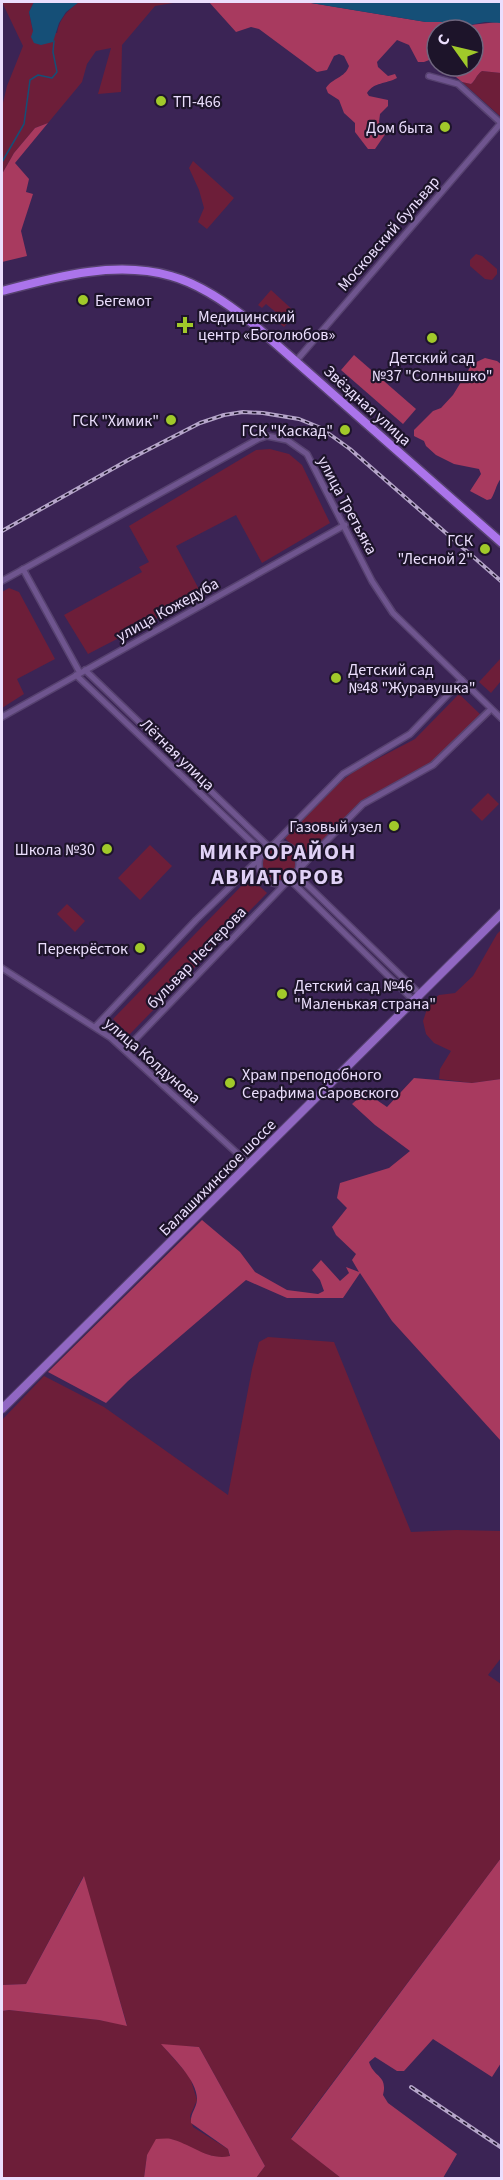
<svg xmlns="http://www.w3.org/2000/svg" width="503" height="2180" font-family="'Source Sans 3',sans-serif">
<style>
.green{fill:#6d1e39}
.forest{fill:#a83a5f}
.water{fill:#154f77}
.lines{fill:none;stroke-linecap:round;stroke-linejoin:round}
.stream{stroke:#154f77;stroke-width:1.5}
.street-casing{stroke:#574270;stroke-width:8}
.secondary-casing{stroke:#574270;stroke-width:10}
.primary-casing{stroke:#574270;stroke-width:11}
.street{stroke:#6f558f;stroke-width:5}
.secondary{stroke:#9167c3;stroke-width:8}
.primary{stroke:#ab74eb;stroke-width:8}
.rail-casing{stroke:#b5a5c9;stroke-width:4}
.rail{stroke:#1d142a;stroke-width:1.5;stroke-dasharray:4.5;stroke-linecap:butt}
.poi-dot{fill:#a1c92a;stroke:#1d142a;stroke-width:2}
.labels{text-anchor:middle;stroke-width:4.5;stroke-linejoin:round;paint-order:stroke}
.poi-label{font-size:16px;fill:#ebdefd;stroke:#1d142a;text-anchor:end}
.street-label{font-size:16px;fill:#ebdefd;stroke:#1d142a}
.district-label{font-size:22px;font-weight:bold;letter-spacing:1.5px;fill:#e0d1f6;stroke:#1d142a}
</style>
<rect width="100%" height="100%" fill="#3b2455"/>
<g class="green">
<path d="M2 2H34L29 12 33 31 57 33C60 18 67 11 79 2H179L155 6 122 45 121 92 98 94 111 48 96 51 87 64 82 82 48 123 35 128 14 153 2 174V107L7 86 23 46Z"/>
<path d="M482 71 501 73V117L462 82 471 84C476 80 476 75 482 71Z"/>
<path d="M193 161 234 198 207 229 198 222 204 208 199 190 189 168Z"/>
<path d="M476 254 482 256 497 269V274L492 280 485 279 470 266V260Z"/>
<path d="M271 290 296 313 284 327 278 322V314L266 304 262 308 258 305Z"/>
<path d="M270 449 289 454 302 465 330 523 262 563 236 515 176 546 202 595 88 654 64 615 142 572 139 567 149 562 129 526 256 450Z"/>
<path d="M9 588 19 592 55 659 17 679 24 694 2 708V592Z"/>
<path d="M501 658V681L491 693 479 682Z"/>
<path d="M459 694 481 715 428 766 360 803 305 859 284 837 335 786 356 770 415 739Z"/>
<path d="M488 793 499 804 482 821 471 810Z"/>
<path d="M150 845 172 866 140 900 118 878Z"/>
<circle cx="279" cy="864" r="17"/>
<path d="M250 877 267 893 129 1035 113 1019Z"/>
<path d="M67 904 85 921 75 932 57 914Z"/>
<path d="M501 930V1079L472 1083 439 1079 440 1069 451 1051 434 1043 426 1034 423 1021 429 1003 439 995 455 993 473 976 497 934Z"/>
<path d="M268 1337 334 1342 411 1532 456 1530 501 1531V1658L488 1675 501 1684V1858L291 2138 341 2178H256L265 2166 199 2047 162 2045 190 2077 197 2100 190 2116 193 2127 228 2149 230 2157C210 2160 189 2147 171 2139L147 2155 144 2178H2V2011L9 2010 99 2020 127 2025 83 1877 26 1984 2 1985V1420L44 1376 104 1407 228 1495 252 1369 259 1342Z"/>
</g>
<g class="forest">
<path d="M209 2H305L426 22H448L470 25 498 22 501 23V73L482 71C476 75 476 80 471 84L462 82 456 77 441 73 444 67 473 66V30H437V57L424 62H418L409 45 397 40 377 62 378 67 388 76 395 74 397 78C386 84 374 82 367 93L369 96 388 100V106L380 114 379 122 386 133 375 149H368L355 132V123L344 113 339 100 328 93 326 88C332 78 345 78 349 66L344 56 339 54 334 56 327 70 317 72 259 29 251 27 236 32Z"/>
<path d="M48 123 15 163 29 179 26 192 33 194 21 231 27 256 2 262V174L14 153 35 128Z"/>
<path d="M354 355 416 409 403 424 341 370Z"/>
<path d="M485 358 497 361 502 365 501 478C495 487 496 491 491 499L487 500 470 491 481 474 479 469 454 464 436 455 426 446 424 441 414 436V430L433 411 441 408 453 395 472 364Z"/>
<path d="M414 1078 472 1083 501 1079V1441L392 1321 360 1273 343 1298H287L246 1280 128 1381 106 1403 48 1372 202 1220 240 1252 255 1272 287 1290 318 1294 324 1291 320 1280 312 1270 321 1260 340 1281 349 1273 346 1267 359 1272 352 1260 356 1254 336 1235 332 1227 347 1208 337 1198 340 1183 389 1168 410 1151 375 1125 352 1104 365 1092 387 1107Z"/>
<path d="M501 1858V2063L492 2077 433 2039 404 2071H397L375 2057 369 2062C374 2078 388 2075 383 2095L388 2103 457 2154 443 2178H341L291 2139Z"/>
<path d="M84 1876 127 2026 99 2020 9 2010 2 2011V1985L26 1984Z"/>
<path d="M161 2044 199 2047 265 2166 256 2178H144L147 2155 156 2139C161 2139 166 2138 171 2139 191 2144 208 2161 230 2156L228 2149 191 2123C190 2114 196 2109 197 2100 198 2081 173 2058 161 2044Z"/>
</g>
<g class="water">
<path d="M34 2H79L66 12 59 23 53 42 41 45 34 43 31 37 33 31 29 12Z"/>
<path d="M305 2H501V23L485 22 470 25 448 22H426Z"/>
</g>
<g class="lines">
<path class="stream" d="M2 162 24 124 30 80 38 75 52 78 57 72 53 52 54 41"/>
<g class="street-casing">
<g id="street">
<path d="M296 361 501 123 458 84 429 76"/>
<path d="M23 569 80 673"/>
<path d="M2 581 258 439 267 436 287 440 307 454 372 581 393 613 502 719"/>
<path d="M85 670 268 846"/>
<path d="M76 675 262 852"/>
<path d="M2 717 345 525"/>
<circle cx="279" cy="864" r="20"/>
<path d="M274 844 343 774 410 734 462 680"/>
<path d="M298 870 363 804 433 765 491 709"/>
<path d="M296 874 420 994"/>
<path d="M291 881 413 1000"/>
<path d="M2 968 111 1038 249 1164"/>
<path d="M95 1027 196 920 259 859"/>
<path d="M125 1050 286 883"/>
</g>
</g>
<g class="secondary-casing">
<path id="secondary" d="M2 1409 502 913"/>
</g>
<g class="primary-casing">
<path id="primary" d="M2 291C55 277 116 260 171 276 200 284 227 303 251 322L502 543"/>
</g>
<use href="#street" class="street"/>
<use href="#secondary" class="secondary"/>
<use href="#primary" class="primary"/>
<g class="rail-casing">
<g id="rail">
<path d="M2 531 130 459 200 423 224 415 243 412 263 413 299 419 321 428 350 449 502 582"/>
<path d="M411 2087 502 2148"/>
</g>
</g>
<use href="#rail" class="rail"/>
</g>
<g class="poi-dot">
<circle cx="161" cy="101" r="6"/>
<circle cx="445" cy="127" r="6"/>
<circle cx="83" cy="300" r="6"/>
<path d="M182 316h6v6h6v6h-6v6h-6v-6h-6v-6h6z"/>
<circle cx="432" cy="338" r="6"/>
<circle cx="171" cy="420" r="6"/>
<circle cx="345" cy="430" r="6"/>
<circle cx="485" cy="549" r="6"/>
<circle cx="336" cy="678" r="6"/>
<circle cx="394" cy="826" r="6"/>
<circle cx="107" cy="849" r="6"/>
<circle cx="140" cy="948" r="6"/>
<circle cx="282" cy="994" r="6"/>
<circle cx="230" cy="1083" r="6"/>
</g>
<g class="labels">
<g class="poi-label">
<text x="173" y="107" text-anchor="start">ТП-466</text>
<text x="433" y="133">Дом быта</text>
<text x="95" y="306" text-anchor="start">Бегемот</text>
<text x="198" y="322" text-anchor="start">Медицинский<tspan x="198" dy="18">центр «Боголюбов»</tspan></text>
<text x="432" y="363" text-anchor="middle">Детский сад<tspan x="432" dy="18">№37 "Солнышко"</tspan></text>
<text x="159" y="426">ГСК "Химик"</text>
<text x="333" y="436">ГСК "Каскад"</text>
<text x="473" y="546">ГСК<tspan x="473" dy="18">"Лесной 2"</tspan></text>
<text x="348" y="675" text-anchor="start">Детский сад<tspan x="348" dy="18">№48 "Журавушка"</tspan></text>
<text x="382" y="832">Газовый узел</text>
<text x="95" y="855">Школа №30</text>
<text x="128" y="954">Перекрёсток</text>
<text x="294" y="991" text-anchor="start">Детский сад №46<tspan x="294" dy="18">"Маленькая страна"</tspan></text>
<text x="242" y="1080" text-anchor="start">Храм преподобного<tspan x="242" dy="18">Серафима Саровского</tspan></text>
</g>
<g class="street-label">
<text transform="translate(388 233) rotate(-49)" y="6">Московский бульвар</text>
<text transform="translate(368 405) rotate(42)" y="6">Звёздная улица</text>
<text transform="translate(348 505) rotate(62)" y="6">улица Третьяка</text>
<text transform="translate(167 609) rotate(-29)" y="6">улица Кожедуба</text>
<text transform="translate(178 754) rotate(44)" y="6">Лётная улица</text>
<text transform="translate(196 957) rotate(-46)" y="6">бульвар Нестерова</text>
<text transform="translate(153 1060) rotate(41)" y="6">улица Колдунова</text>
<text transform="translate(217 1177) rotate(-45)" y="6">Балашихинское шоссе</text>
</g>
<g class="district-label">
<text x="278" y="859">МИКРОРАЙОН<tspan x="278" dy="25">АВИАТОРОВ</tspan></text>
</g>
</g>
<rect width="503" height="2180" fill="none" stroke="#ebdefd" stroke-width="6"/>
<g transform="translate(455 48) rotate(304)"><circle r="28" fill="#1d142a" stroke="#6f657e" stroke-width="1.5"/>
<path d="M0-4.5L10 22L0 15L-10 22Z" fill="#a1c92a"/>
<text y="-9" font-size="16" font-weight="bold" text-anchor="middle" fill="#ebdefd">С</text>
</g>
</svg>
